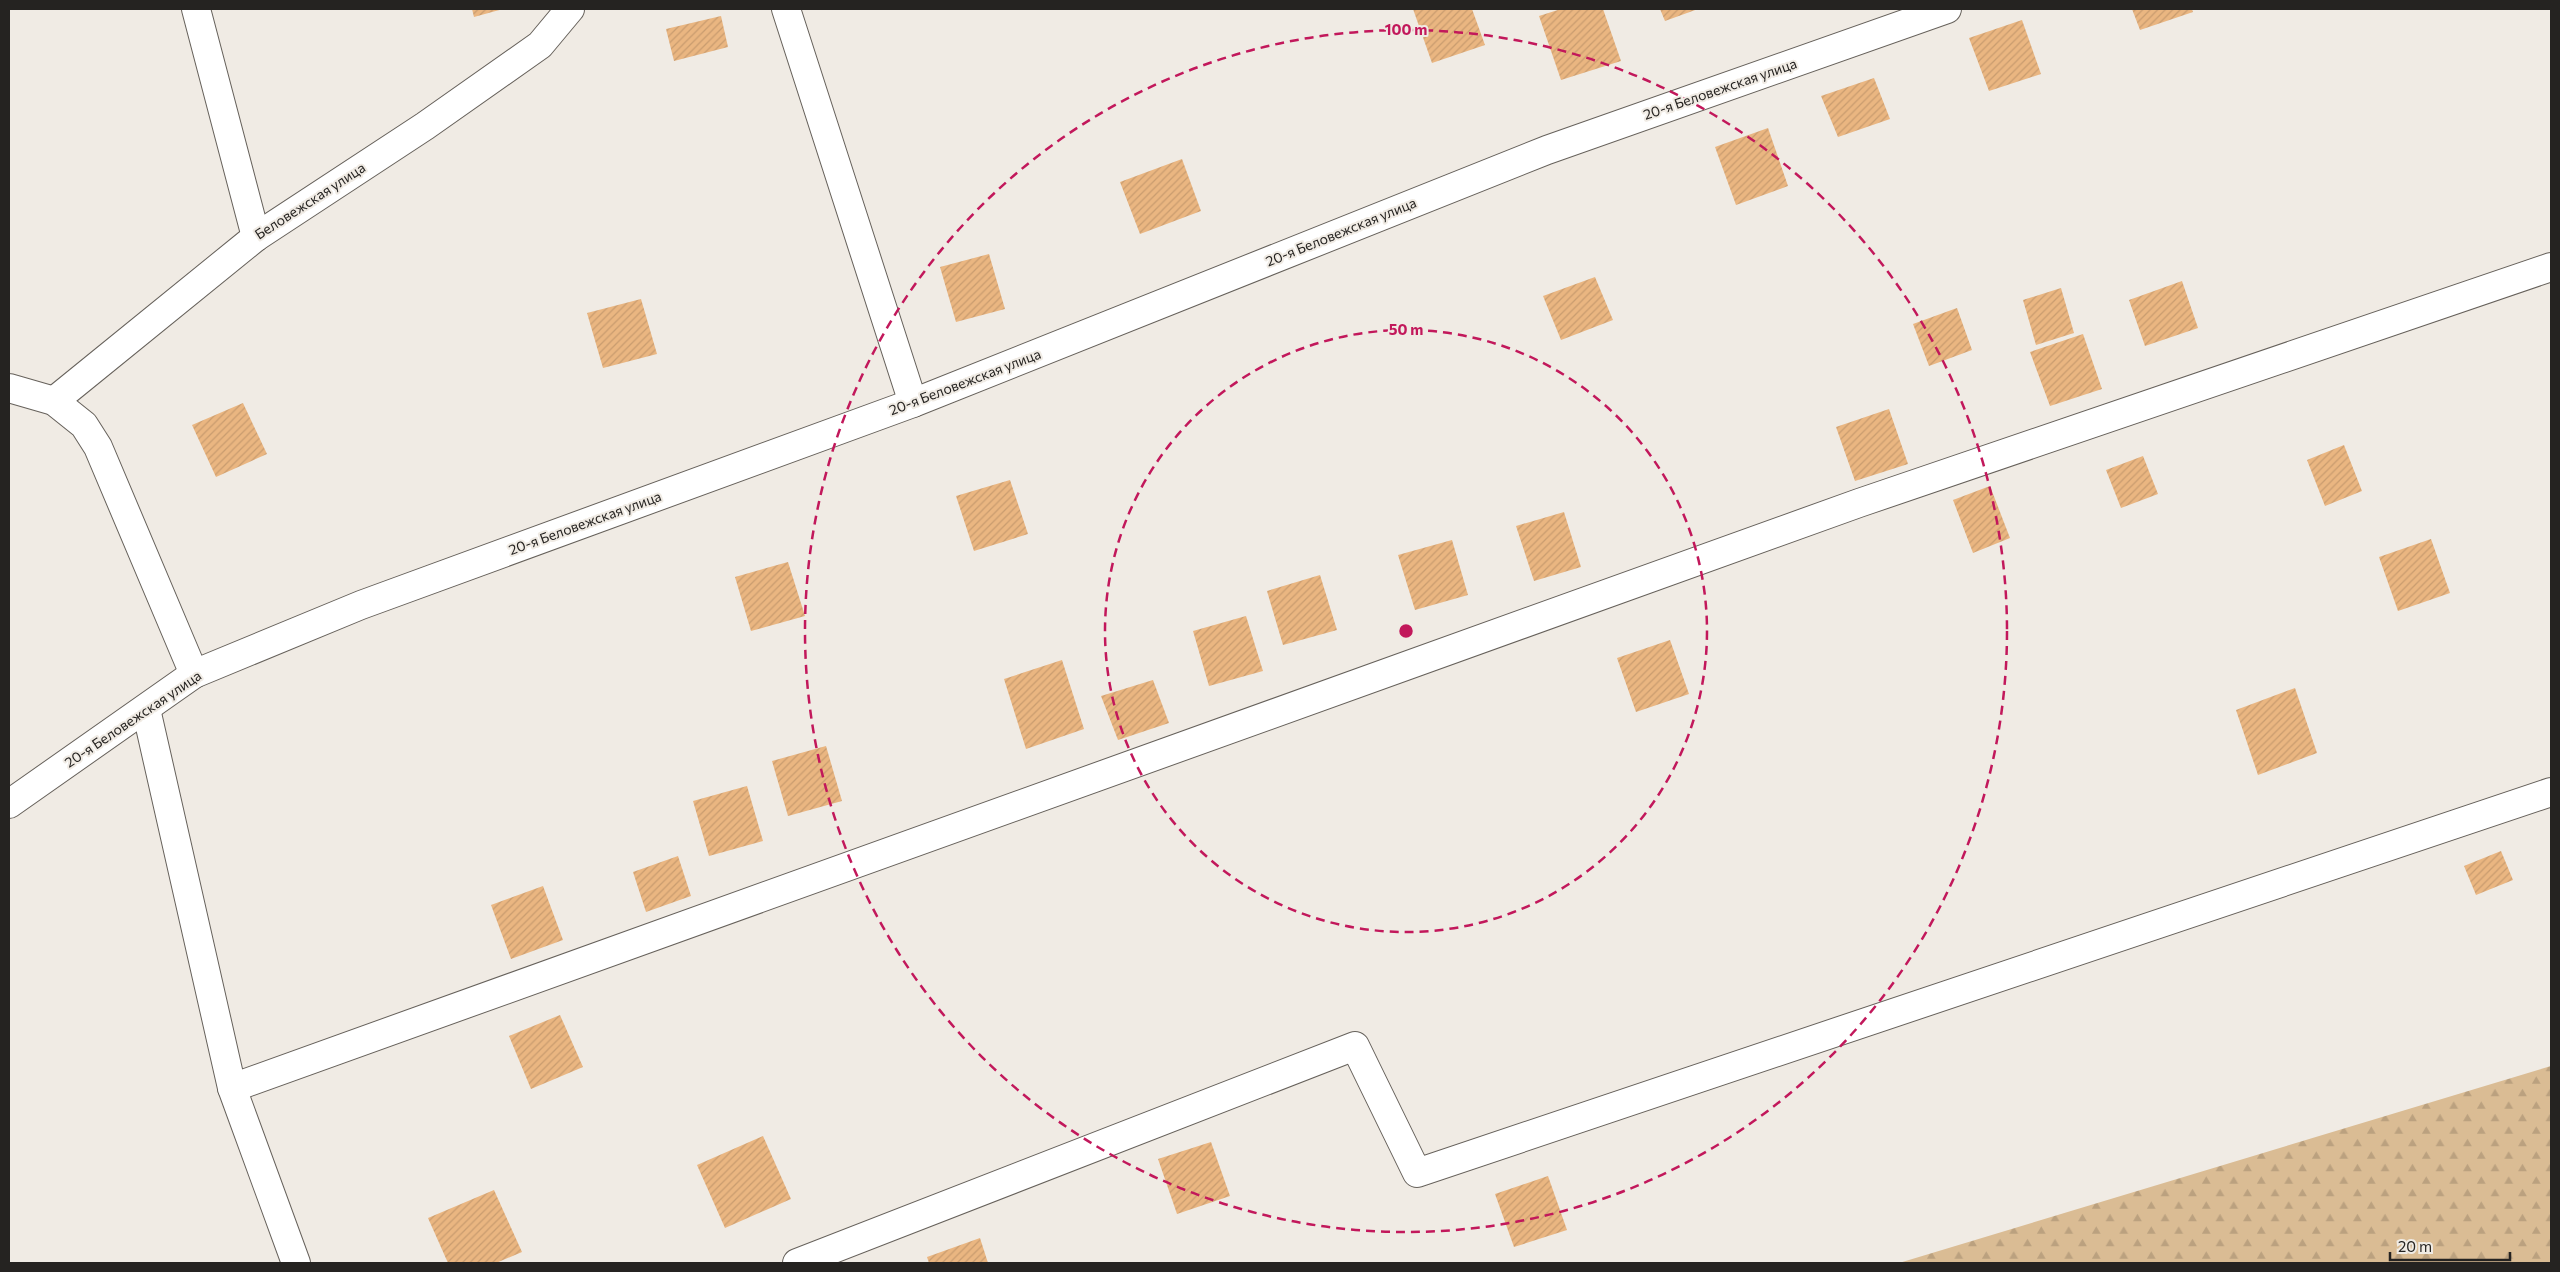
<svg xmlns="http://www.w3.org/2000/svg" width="2560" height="1272" font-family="Commissioner,sans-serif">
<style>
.forest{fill:url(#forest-firs)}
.building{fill:url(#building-hatch)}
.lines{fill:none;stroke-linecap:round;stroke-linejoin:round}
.street-casing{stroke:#66615b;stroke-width:30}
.street{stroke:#fff;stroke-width:28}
.ring{fill:none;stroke:#c2185b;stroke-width:2.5;stroke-dasharray:9 6}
.labels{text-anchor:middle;stroke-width:4;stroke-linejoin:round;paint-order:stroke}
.street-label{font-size:14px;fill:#252321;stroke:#f0ebe4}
.centre{fill:#c2185b;stroke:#f0ebe4;stroke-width:2.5}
.ring-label{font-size:15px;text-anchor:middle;font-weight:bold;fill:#c2185b;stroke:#f0ebe4;stroke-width:4;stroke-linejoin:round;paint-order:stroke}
</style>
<defs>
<pattern id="forest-firs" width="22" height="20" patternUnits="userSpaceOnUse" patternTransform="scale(1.25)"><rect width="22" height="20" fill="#dabc94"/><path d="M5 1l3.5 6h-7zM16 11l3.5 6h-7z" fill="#bba17f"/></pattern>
<pattern id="building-hatch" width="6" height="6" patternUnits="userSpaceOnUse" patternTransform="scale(1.25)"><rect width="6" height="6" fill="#eab681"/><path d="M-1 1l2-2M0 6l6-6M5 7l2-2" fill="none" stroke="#c99c6f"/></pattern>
</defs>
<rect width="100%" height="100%" fill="#f0ebe4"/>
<path class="forest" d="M2551 1066V1263H1899Z"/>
<g class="building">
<path d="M472 9H503L474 17Z"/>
<path d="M1413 9H1472L1485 45 1432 63Z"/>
<path d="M1561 9H1603L1621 61 1561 80 1539 16Z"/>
<path d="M1660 9H1698L1665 21Z"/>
<path d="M2132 9H2192L2193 12 2140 30Z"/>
<path d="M721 16 728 47 674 61 666 29Z"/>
<path d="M2022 20 2041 74 1989 91 1969 38Z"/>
<path d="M1874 78 1890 119 1838 137 1821 96Z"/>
<path d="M1768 128 1788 186 1736 205 1715 147Z"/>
<path d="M1182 159 1201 211 1140 234 1120 182Z"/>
<path d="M989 254 1005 309 956 322 940 267Z"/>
<path d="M1595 277 1613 320 1561 340 1543 296Z"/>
<path d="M2182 281 2198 328 2145 346 2129 300Z"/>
<path d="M2061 288 2074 333 2036 345 2023 300Z"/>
<path d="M641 299 657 354 603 368 587 313Z"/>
<path d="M1957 308 1972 350 1929 366 1913 324Z"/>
<path d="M2083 334 2102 389 2050 406 2030 352Z"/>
<path d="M243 403 267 454 216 477 192 425Z"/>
<path d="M1889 409 1908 464 1855 481 1836 427Z"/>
<path d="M2344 445 2362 491 2325 506 2307 460Z"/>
<path d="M2143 456 2158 494 2121 508 2106 470Z"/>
<path d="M1010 480 1028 534 974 551 956 496Z"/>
<path d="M1990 486 2010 538 1973 553 1953 500Z"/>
<path d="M1564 512 1581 567 1534 581 1516 526Z"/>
<path d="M2431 539 2450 593 2398 611 2379 557Z"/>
<path d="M1452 540 1468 595 1415 610 1398 555Z"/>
<path d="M788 562 805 616 751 631 735 577Z"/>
<path d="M1320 575 1337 630 1283 645 1267 591Z"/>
<path d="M1246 616 1263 671 1209 686 1193 631Z"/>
<path d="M1670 640 1689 694 1636 712 1617 658Z"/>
<path d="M1062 660 1084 729 1026 749 1004 679Z"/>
<path d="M1153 680 1169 723 1118 740 1101 696Z"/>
<path d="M2295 688 2317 753 2258 775 2236 710Z"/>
<path d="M826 746 842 801 788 816 772 761Z"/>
<path d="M747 786 763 841 709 856 693 801Z"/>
<path d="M2501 851 2513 880 2476 895 2464 866Z"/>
<path d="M678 856 691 896 646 912 633 872Z"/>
<path d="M543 886 563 940 511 959 491 905Z"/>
<path d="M560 1015 583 1067 531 1089 509 1036Z"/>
<path d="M763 1136 791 1199 725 1228 697 1165Z"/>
<path d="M1211 1142 1230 1196 1177 1214 1158 1159Z"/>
<path d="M1548 1176 1567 1230 1514 1247 1495 1194Z"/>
<path d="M494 1190 522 1252 496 1263H448L428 1218Z"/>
<path d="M980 1238 988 1263H929L927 1257Z"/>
</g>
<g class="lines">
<g class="street-casing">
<g id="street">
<path d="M196 9 256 237"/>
<path d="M786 9 913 403"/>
<path d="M9 388 54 401 84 425 98 447 194 674"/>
<path d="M54 401 256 237 425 126 540 45 570 9"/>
<path d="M146 709 232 1088 296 1263"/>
<path d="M9 804 194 674 361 605 913 403 1547 150 1947 9"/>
<path d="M232 1088 1859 503 2551 267"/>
<path d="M797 1263 1355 1046 1417 1173 2551 792"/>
</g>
</g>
<use href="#street" class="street"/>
</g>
<g class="ring">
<circle cx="1406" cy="631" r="301"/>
<circle cx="1406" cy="631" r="601"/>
</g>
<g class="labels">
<g class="street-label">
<text transform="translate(1720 89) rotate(-19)" y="5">20-я Беловежская улица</text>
<text transform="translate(310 201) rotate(-33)" y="5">Беловежская улица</text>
<text transform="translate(1341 232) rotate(-22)" y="5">20-я Беловежская улица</text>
<text transform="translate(965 382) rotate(-21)" y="5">20-я Беловежская улица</text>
<text transform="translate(585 523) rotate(-20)" y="5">20-я Беловежская улица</text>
<text transform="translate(133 719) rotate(-34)" y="5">20-я Беловежская улица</text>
</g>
</g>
<circle cx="1406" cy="631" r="8" class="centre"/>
<g class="ring-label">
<text x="1406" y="35">100 m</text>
<text x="1406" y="335">50 m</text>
</g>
<rect width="2560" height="1272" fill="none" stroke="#252321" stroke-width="20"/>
<path d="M2390 1252v8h120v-8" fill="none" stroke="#252321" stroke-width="2.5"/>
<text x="2398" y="1252" font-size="15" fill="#252321" stroke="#f0ebe4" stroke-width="4" paint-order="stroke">20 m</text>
</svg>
